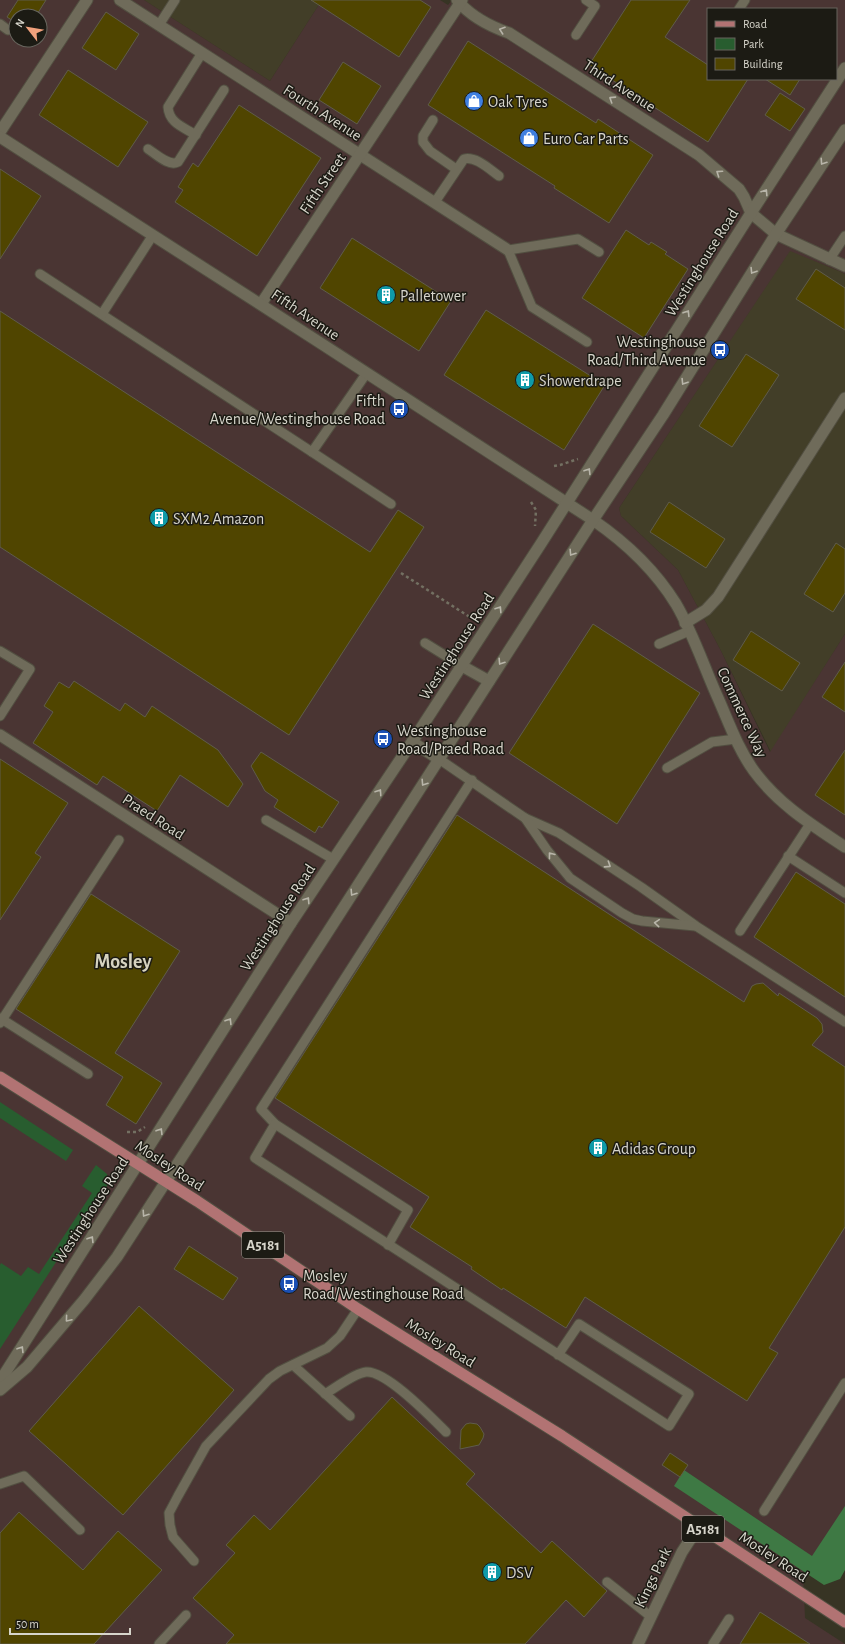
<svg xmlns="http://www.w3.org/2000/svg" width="845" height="1644" font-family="'Alegreya Sans',sans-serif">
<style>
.built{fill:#423e28}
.industrial{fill:#4a3533;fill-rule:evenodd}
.green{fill:#285d2f}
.forest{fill:#3e7944}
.building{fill:#504500;stroke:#5f5c4b}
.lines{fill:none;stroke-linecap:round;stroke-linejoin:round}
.service-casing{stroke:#524f41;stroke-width:11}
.minor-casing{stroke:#524f41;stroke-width:13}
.tertiary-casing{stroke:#524f41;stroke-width:13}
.primary-casing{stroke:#524f41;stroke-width:13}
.path{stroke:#737062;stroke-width:2.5;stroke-dasharray:3 3;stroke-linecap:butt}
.service{stroke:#6f6b5a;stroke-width:9}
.minor{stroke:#6f6b5a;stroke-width:11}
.tertiary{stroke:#6f6b5a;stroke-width:11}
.primary{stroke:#b27373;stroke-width:11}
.oneway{stroke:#b8b5a9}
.labels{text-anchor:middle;stroke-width:3;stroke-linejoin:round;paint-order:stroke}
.shield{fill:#1c1b14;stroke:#9f9d94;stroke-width:1}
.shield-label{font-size:15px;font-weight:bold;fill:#d7d5cb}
.street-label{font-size:16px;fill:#d7d5cb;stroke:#1c1b14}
.poi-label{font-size:16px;fill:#d7d5cb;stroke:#1c1b14;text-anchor:start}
.district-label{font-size:20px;font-weight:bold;fill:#d6d3c0;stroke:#1c1b14}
</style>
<rect width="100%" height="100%" fill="#373424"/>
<g class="built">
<path d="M144 0H322L270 81Z"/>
<path d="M790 250 839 271 845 274V634L771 752 721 651 678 570 621 516 619 508Z"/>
</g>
<path class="industrial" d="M0 0H144L270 81 322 0H440L448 5 452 0H845V274L839 271 790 251 619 508 621 516 678 570 721 651 770 752 845 634V1507L803 1571 805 1618 845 1644H0ZM708 9H836V79H708ZM16 16H40V40H16Z"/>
<g class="green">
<path d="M0 1102 73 1150 66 1161 0 1118Z"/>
<path d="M96 1165 107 1174C109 1184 106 1190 101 1198L98 1197 0 1349V1265L1 1263 21 1276 28 1267 39 1274 92 1193 82 1186Z"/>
</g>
<path class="forest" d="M684 1470 812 1556 845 1506V1570L840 1579 824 1585 674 1486Z"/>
<g class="building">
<path d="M18 0H46L36 16H16V23L7 17Z"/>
<path d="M311 0H420L431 7 399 57Z"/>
<path d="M631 0H690L665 37 708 65V79H748L708 142 589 65Z"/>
<path d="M106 12 139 34 116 70 82 48Z"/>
<path d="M468 41 596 123 598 119 653 155 609 223 554 188 555 186 428 105Z"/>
<path d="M343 62 381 86 357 124 319 100Z"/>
<path d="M68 70 148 122 118 167 39 115Z"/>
<path d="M765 79H800L790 95Z"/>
<path d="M780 93 805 109 790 131 765 115Z"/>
<path d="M239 105 321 158 257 256 175 202 183 190 178 187 193 163 198 167Z"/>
<path d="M0 169 41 196 0 259Z"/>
<path d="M626 230 649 245 651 242 667 252 665 254 688 269 644 338 582 298Z"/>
<path d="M352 238 451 301 419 351 320 288Z"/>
<path d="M816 269 845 288V330L796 299Z"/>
<path d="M486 310 605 385 564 450 444 375Z"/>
<path d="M0 311 370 552 398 510 424 527 289 735 0 547Z"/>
<path d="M746 354 779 375 732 447 699 426Z"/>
<path d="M669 502 725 539 706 568 650 532Z"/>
<path d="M836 543 845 549V593L833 612 804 594Z"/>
<path d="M593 624 700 693 617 824 509 753Z"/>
<path d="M751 631 800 663 782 691 733 660Z"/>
<path d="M845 662V712L822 697Z"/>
<path d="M74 681 120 711 125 703 145 717 152 706 218 750 243 784 228 807 180 775 157 811 103 776 97 785 33 743 53 712 44 706 59 682 69 688Z"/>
<path d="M845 750V815L815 795Z"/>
<path d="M261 752 339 802 322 828 319 826 315 833 274 807 278 800 265 791 251 766Z"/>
<path d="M0 759 68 803 35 853 41 857 0 920Z"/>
<path d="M457 815 744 1002 752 986 756 984 763 983 778 996 779 993 817 1018 822 1024 823 1032 812 1045 845 1067V1227L769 1348 778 1353 747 1401 585 1297 566 1328 503 1288 502 1290 471 1269 472 1267 410 1227 429 1197 275 1098Z"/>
<path d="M796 872 845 904V997L754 937Z"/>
<path d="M91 894 180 951 115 1053 162 1083 136 1124 106 1105 123 1077 16 1009Z"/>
<path d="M189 1246 238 1278 223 1300 174 1269Z"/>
<path d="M139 1306 234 1390 123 1515 29 1431Z"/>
<path d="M392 1397 475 1474 466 1484 541 1553 552 1541 607 1591 584 1617 566 1600 525 1644H226L234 1635 193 1598 235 1553 226 1545 254 1515 270 1530Z"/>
<path d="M470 1423 477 1424 480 1427 484 1434 483 1438 479 1445 460 1449 461 1430 466 1424Z"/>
<path d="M670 1453 688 1465 680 1477 662 1465Z"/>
<path d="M19 1512 83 1570 118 1531 162 1570 94 1644H0V1533Z"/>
<path d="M760 1612 810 1644H740Z"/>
</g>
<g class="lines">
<g class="service-casing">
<g id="service">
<path d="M739 9 745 0"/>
<path d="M0 24 8 30"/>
<path d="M159 25 175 0"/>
<path d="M576 35 595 6 586 0"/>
<path d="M433 120 423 136V142L430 151 456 169"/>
<path d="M196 135C183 127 169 123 168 107L202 53"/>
<path d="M148 149C156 154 169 167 178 162L224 90"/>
<path d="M435 202 464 159C476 156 489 169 499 176"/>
<path d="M829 260 845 236"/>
<path d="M40 274 312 452"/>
<path d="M102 314 153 235"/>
<path d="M587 342 532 307 508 250 578 239 599 252"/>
<path d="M366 374 312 452 391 504"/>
<path d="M425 643 462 666"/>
<path d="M659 644 689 631"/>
<path d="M0 651 30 669 0 716"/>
<path d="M439 759 525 818 559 833 641 887 696 926 845 1022"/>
<path d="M667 768 712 742 736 739"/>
<path d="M472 780 261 1109 275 1124 255 1158C392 1248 530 1337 669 1426L689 1394 579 1324 558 1355"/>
<path d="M525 818 547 850 570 878 622 913 633 919 642 921 695 926"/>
<path d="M266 820 333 859"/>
<path d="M788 856 845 893"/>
<path d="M740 931 810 824"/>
<path d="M0 1018 88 1074"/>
<path d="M0 1023 119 840"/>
<path d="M275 1124 408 1210 388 1245"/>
<path d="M293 1365 350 1416"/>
<path d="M325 1394C335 1388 355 1373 366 1372 386 1370 431 1417 446 1432"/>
<path d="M0 1484 24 1476 80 1530"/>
<path d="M764 1511 845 1383"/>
<path d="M194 1561 173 1537 170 1525 169 1513 178 1496 206 1446 269 1379 280 1371 327 1348 340 1336 358 1309"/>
<path d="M607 1582 650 1616"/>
<path d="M159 1644 186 1615"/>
<path d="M713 1644 729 1619"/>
</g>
</g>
<g class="minor-casing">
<g id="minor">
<path d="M120 0 508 250"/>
<path d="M457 0C471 17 489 26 509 33L699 155 739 189 744 197 751 213"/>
<path d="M0 132 87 0"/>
<path d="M776 234 845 266"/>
<path d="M261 304 462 0"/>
<path d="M593 520C625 542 655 570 676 604 693 633 704 667 718 698 729 723 738 749 754 771 778 804 812 825 845 847"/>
<path d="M685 623 706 610 718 597 845 398"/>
<path d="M0 735 291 923"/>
<path d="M638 1644 682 1552 699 1526"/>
</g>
</g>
<g class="tertiary-casing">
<g id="tertiary">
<path d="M0 137C198 263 396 392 593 520"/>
<path d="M751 213 776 234"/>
<path d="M462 666 489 681"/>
<path d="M412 742 439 759"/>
<path d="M0 1381 291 923 412 742 542 542 751 213 845 68"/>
<path d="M0 1390 27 1367 84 1300 117 1257 322 941 593 520 663 415 776 234 845 130"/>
</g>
</g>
<g class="primary-casing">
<path id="primary" d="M0 1077 197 1201 358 1309 562 1436 845 1622"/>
</g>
<g class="path">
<path d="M554 466 560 465 578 459"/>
<path d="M531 502 536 510 535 526"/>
<path d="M401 573 476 621"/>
<path d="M127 1132H137L145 1127"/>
</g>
<use href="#service" class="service"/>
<use href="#minor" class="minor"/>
<use href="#tertiary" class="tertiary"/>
<use href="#primary" class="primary"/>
</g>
<defs><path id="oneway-chevron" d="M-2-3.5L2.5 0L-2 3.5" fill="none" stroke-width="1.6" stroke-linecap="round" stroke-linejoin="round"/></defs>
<g class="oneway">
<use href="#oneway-chevron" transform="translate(502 30) rotate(-161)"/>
<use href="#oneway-chevron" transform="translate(612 99) rotate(-147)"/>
<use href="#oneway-chevron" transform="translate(823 162) rotate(124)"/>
<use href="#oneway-chevron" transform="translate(719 173) rotate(-146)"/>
<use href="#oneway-chevron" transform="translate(765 192) rotate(-57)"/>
<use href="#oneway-chevron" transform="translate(753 271) rotate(122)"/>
<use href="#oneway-chevron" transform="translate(687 313) rotate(-58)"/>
<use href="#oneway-chevron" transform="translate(684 382) rotate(122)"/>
<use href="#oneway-chevron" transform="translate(588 471) rotate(-58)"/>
<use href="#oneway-chevron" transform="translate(572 553) rotate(123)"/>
<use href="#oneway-chevron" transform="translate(499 609) rotate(-57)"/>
<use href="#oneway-chevron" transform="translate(501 662) rotate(123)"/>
<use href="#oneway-chevron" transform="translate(424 783) rotate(123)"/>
<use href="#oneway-chevron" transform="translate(379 792) rotate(-56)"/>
<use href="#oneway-chevron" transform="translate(551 855) rotate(-128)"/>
<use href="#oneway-chevron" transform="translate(608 865) rotate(33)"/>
<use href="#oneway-chevron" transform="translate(353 893) rotate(123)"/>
<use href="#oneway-chevron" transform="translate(307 900) rotate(-57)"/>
<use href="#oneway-chevron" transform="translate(657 923) rotate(-175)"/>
<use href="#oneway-chevron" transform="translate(229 1021) rotate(-58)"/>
<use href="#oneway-chevron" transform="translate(160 1131) rotate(-58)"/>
<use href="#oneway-chevron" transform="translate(145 1214) rotate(124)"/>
<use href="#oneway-chevron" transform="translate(91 1239) rotate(-58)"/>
<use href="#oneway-chevron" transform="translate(68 1319) rotate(130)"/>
<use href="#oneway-chevron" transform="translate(21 1349) rotate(-58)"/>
</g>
<defs>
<g id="shop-disc" transform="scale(1)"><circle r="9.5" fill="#3f7fe0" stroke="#1c1b14"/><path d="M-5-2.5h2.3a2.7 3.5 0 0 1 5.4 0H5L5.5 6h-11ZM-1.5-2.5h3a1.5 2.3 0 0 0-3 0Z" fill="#fff"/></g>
<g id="building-disc" transform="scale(1)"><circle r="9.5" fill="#0f9aa8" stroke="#1c1b14"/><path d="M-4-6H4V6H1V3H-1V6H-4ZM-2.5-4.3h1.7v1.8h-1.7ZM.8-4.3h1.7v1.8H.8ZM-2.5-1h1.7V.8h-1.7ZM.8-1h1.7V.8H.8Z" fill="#fff"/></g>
<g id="bus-disc" transform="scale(1)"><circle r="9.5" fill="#1a4fb4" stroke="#1c1b14"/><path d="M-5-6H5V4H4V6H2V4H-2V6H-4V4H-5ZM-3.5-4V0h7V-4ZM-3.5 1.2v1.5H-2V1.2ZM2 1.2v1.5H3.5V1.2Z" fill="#fff"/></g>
</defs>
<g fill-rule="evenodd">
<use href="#shop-disc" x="474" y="101"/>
<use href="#shop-disc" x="529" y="138"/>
<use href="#building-disc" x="386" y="295"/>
<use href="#bus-disc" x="720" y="350"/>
<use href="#building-disc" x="525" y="380"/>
<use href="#bus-disc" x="399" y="409"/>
<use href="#building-disc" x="159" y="518"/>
<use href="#bus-disc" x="383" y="739"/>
<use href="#building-disc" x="598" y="1148"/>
<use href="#bus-disc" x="289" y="1284"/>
<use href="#building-disc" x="492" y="1572"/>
</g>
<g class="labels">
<g class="shield">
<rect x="242" y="1232" width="42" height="26" rx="3"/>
<rect x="682" y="1516" width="42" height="26" rx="3"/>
</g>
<g class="shield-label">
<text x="263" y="1250">A5181</text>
<text x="703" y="1534">A5181</text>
</g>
<g class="street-label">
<text transform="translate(620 85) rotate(33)" y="6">Third Avenue</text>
<text transform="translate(323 112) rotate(33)" y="6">Fourth Avenue</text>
<text transform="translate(322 183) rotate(-56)" y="6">Fifth Street</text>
<text transform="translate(701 262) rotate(-58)" y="6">Westinghouse Road</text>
<text transform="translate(306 314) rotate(34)" y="6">Fifth Avenue</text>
<text transform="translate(456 646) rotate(-57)" y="6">Westinghouse Road</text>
<text transform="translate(743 712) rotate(65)" y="6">Commerce Way</text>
<text transform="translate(154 816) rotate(33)" y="6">Praed Road</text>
<text transform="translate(277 917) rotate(-57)" y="6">Westinghouse Road</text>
<text transform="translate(170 1165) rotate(33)" y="6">Mosley Road</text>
<text transform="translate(90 1210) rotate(-57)" y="6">Westinghouse Road</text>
<text transform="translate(441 1342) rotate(32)" y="6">Mosley Road</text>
<text transform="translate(774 1556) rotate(33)" y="6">Mosley Road</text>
<text transform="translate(652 1577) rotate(-64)" y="6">Kings Park</text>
</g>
<g class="poi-label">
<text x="488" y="107">Oak Tyres</text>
<text x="543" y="144">Euro Car Parts</text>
<text x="400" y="301">Palletower</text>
<text x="706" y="347" text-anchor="end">Westinghouse<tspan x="706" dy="18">Road/Third Avenue</tspan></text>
<text x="539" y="386">Showerdrape</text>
<text x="385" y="406" text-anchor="end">Fifth<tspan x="385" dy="18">Avenue/Westinghouse Road</tspan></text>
<text x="173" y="524">SXM2 Amazon</text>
<text x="397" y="736">Westinghouse<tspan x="397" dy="18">Road/Praed Road</tspan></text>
<text x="612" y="1154">Adidas Group</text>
<text x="303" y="1281">Mosley<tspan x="303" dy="18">Road/Westinghouse Road</tspan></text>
<text x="506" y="1578">DSV</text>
</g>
<g class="district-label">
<text x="123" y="968">Mosley</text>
</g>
</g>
<rect x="707" y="8" width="130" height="72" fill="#1c1b14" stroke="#67655d"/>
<rect x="715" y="21" width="20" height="6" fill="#b27373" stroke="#67655d"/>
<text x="743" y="28" font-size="12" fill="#d7d5cb">Road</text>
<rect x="715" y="38" width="20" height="12" fill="#285d2f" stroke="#67655d"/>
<text x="743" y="48" font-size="12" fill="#d7d5cb">Park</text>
<rect x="715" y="58" width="20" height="12" fill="#504500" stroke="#67655d"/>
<text x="743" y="68" font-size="12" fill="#d7d5cb">Building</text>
<g transform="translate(28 28) rotate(301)"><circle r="19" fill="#1c1b14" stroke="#67655d"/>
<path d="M0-3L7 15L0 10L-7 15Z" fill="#f1a17c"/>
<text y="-6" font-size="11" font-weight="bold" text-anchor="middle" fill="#d7d5cb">N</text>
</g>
<path d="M10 1628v6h120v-6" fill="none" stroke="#d7d5cb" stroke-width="2"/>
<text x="16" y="1628" font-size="12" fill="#d7d5cb" stroke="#1c1b14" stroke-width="3" paint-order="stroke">50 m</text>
</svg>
